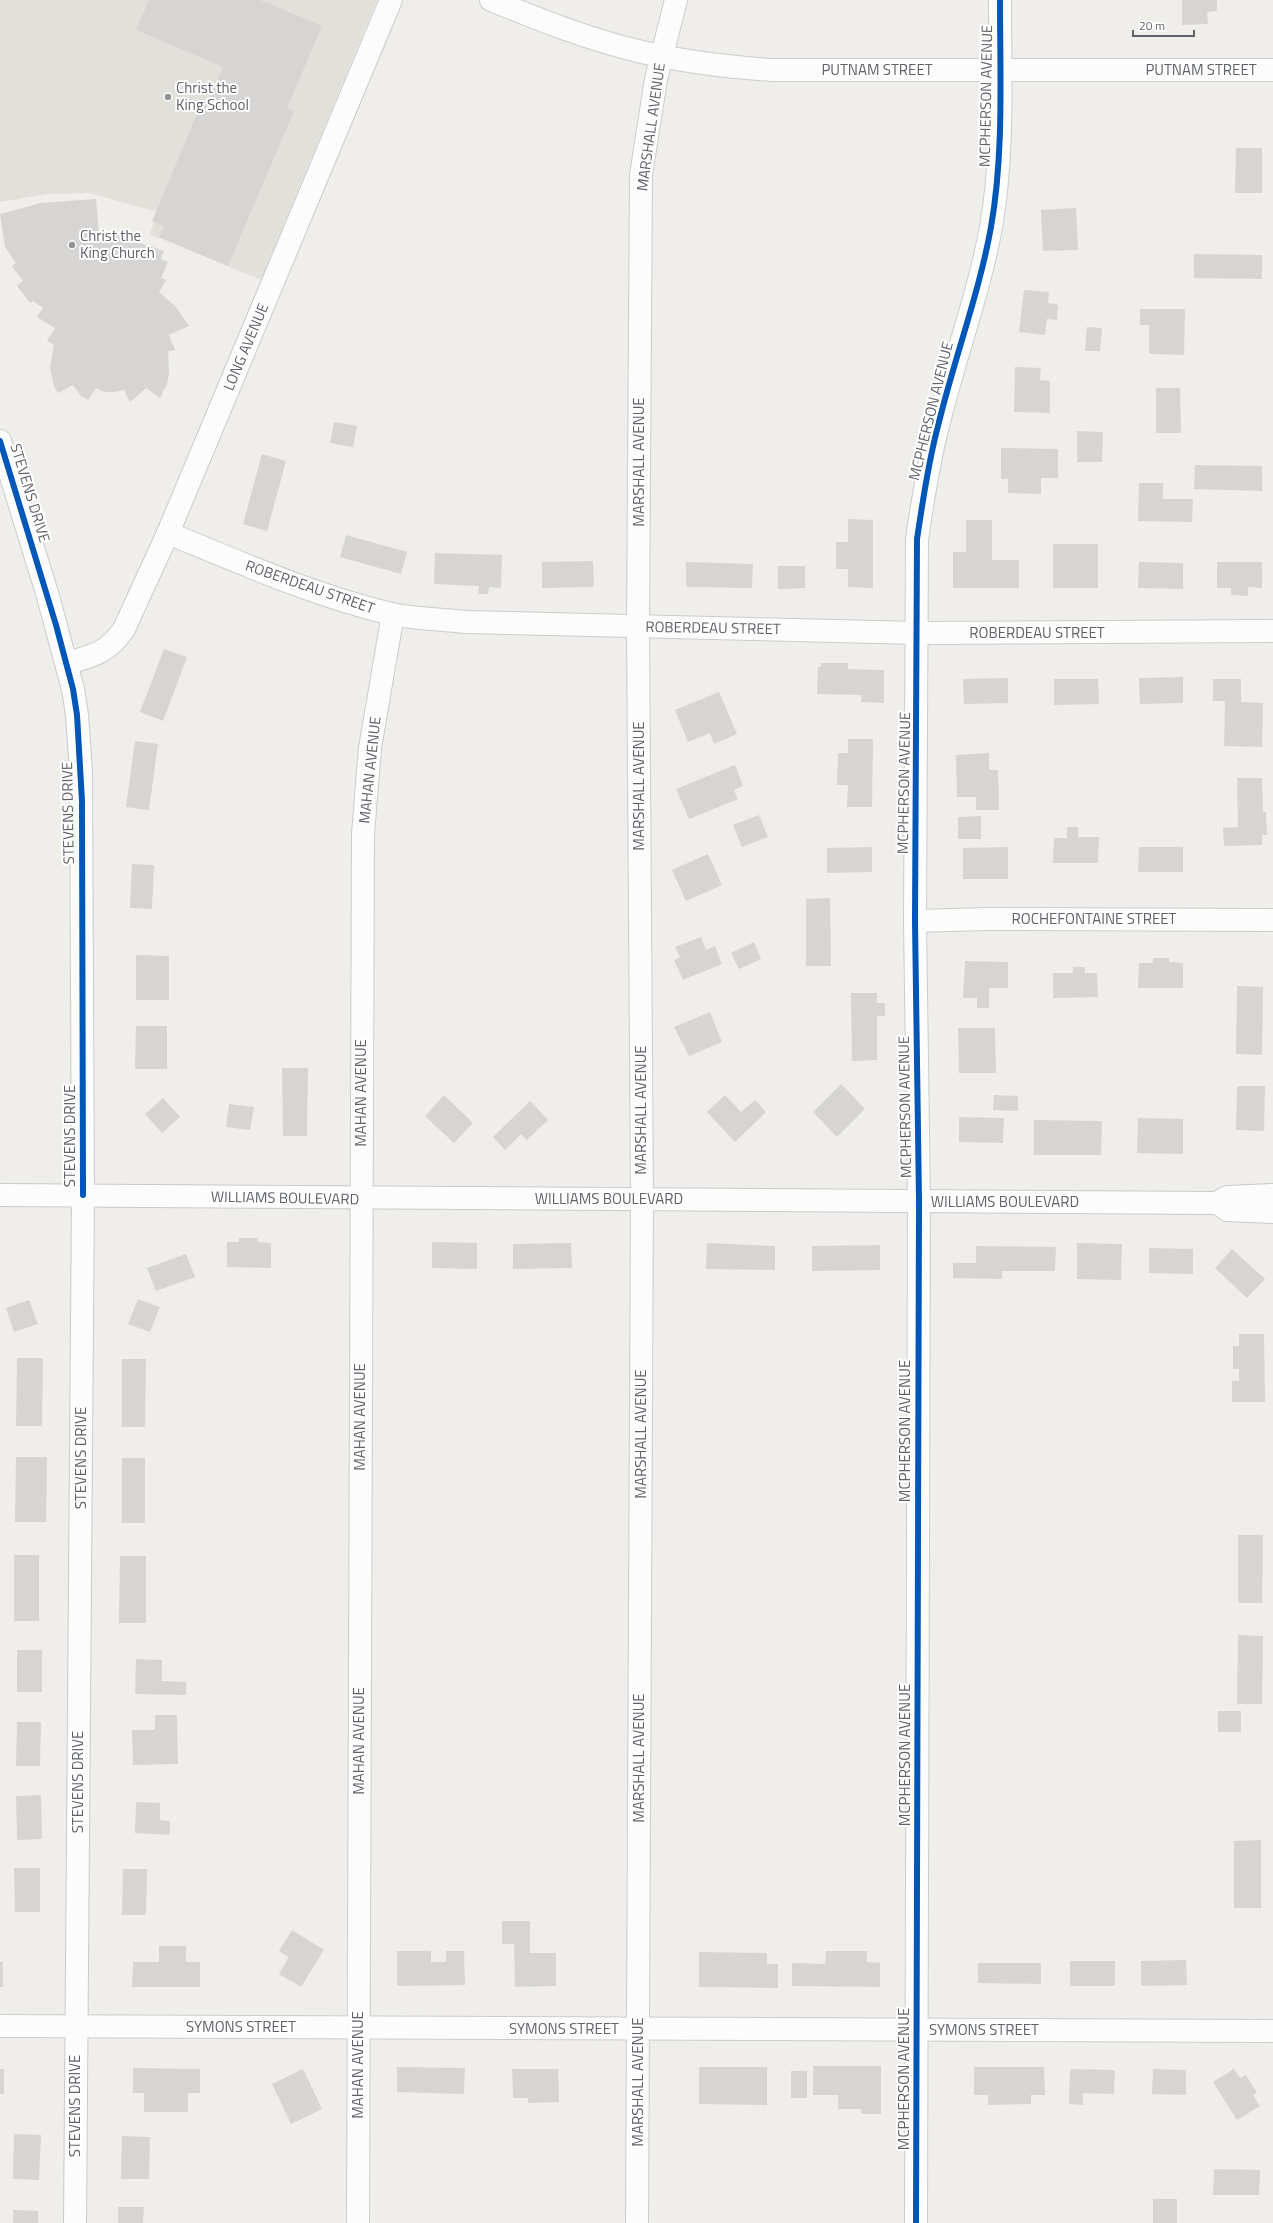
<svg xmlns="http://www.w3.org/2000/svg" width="1273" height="2223" font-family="'Titillium Web',sans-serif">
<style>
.education{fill:#e2e0da}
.building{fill:#d6d5d3}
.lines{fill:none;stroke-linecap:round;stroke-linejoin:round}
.street-casing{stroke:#cbcccc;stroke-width:24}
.secondary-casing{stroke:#cacacb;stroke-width:24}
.street{stroke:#fdfcfc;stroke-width:22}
.secondary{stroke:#fdfcfc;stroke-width:22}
.cycleway-casing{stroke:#fff;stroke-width:8}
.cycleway{stroke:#0057b8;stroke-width:6}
.poi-dot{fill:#919496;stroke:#fff;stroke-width:1.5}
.labels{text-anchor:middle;stroke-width:4;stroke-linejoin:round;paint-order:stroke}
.street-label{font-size:15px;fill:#5f6368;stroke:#fff}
.poi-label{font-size:15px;fill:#5f6368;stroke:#fff;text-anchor:start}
</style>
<rect width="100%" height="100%" fill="#efeeea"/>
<path class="education" d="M0 0H377L261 280 150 234 157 212 90 193 47 194 0 202Z"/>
<g class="building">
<path d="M149 0H260L322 26 287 108 294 111 228 266 159 237 164 226 152 221 203 100 208 102 223 67 136 30Z"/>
<path d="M1182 0H1217V11L1207 12 1208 24 1182 25Z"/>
<path d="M1236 148H1262V193H1235Z"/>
<path d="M96 199 99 235H124L137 237V242L164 251 161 259 168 262 161 278 166 280 159 292 175 306 189 326 169 335 175 350 168 351 169 372 167 384 160 398 146 388 130 402 124 390 115 392H104L96 388 88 400 81 396 73 385 58 393 54 386 50 367 54 345 47 341 55 328 37 317 43 308 33 301 30 303 17 286 23 281 12 266 16 263 5 247 0 214 41 203Z"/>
<path d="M1076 208 1078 250 1043 251 1041 210Z"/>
<path d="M1194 254 1262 255V279L1194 278Z"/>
<path d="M1024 290 1049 292 1048 303 1058 305 1057 320 1047 319 1045 335 1019 332Z"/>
<path d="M1140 309H1185L1184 355 1149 354V325H1140Z"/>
<path d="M1087 327 1102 328 1100 351H1085Z"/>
<path d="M1015 367 1041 368 1040 380 1050 381V413L1014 412Z"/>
<path d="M1156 388H1180L1181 433H1156Z"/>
<path d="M334 422 357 426 353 447 330 443Z"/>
<path d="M1077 431 1103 432 1102 462H1077Z"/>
<path d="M1001 448 1058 449V478H1041V494L1008 493V479H1001Z"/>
<path d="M262 454 286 461 267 531 243 524Z"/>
<path d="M1195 465 1262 466V491L1194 489Z"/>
<path d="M1139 483H1163V499H1193L1192 522 1138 521Z"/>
<path d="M848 519 873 520V588L848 587V569H836V542H848Z"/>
<path d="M966 520H992V560H1019V588H953V552H966Z"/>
<path d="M346 535 407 552 401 574 340 557Z"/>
<rect x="1053" y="544" width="45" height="44"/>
<path d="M435 553 502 555 501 588 489 587 488 594H478L479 586 434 584Z"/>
<path d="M593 561 594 587 542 588V562Z"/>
<path d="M686 562 753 564 752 588 686 587Z"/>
<path d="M1139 562 1183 563V589L1138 588Z"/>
<path d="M1217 562H1262V588L1248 587V596L1231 595V588H1217Z"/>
<path d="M778 566H805V588L778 589Z"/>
<path d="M164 649 187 657 163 721 140 712Z"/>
<path d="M821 663H848V669L884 670V703L861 702V695L817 694 818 667H821Z"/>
<path d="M1183 677V703L1140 704 1139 678Z"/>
<path d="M1008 678V703L964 704 963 679Z"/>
<path d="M1054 679H1098L1099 704 1054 705Z"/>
<path d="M1213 679H1241V702L1263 703 1262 747 1224 746 1225 701H1213Z"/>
<path d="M719 692 737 734 714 744 710 733 688 742 675 710Z"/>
<path d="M848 739H873L872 807H847L848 785H837L838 753H848Z"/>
<path d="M135 741 158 744 149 810 126 807Z"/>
<path d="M989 753V770H998L999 810H976V797H957L956 755Z"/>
<path d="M735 765 743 786 734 790 738 799 689 819 676 789Z"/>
<path d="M1237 778H1262L1263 812H1266L1267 835H1262V845L1224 846 1223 828 1238 827Z"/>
<path d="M759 815 768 837 742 847 733 825Z"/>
<path d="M981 816V839H958V817Z"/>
<path d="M1067 827H1078V837H1099L1098 863H1053L1054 838H1067Z"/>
<path d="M872 847V872L827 873V848Z"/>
<path d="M1008 847V879H963V848Z"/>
<path d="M1139 847H1183V872H1138Z"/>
<path d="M708 854 722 885 686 901 672 870Z"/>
<path d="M132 864 154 865 152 909 130 908Z"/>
<path d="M830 898 831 966H806V899Z"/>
<path d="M701 937 706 950 715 946 722 964 683 980 674 960 680 957 675 947Z"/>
<path d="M754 942 761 959 739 969 731 953Z"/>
<path d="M136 955 169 956V1000H136Z"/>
<path d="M1153 958H1169V962L1183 963V988H1138L1139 963H1153Z"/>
<path d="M965 961 1008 962V988H989V1008H977V998H963Z"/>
<path d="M1073 967H1085V973H1097L1098 997 1053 998V973H1073Z"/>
<path d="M1237 986 1263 987 1262 1055 1236 1054Z"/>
<path d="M851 993H877V1003H885V1016H877V1060L852 1061Z"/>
<path d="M710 1012 722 1042 689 1056 674 1027Z"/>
<path d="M136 1026H167V1069H135Z"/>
<path d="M958 1028H995L996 1073H959Z"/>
<path d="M282 1068H308L307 1136H283Z"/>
<path d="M841 1084 865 1109 837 1137 813 1112Z"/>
<path d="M1237 1086H1265L1264 1131 1236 1130Z"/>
<path d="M444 1095 473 1123 454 1143 425 1116Z"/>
<path d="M725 1095 741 1112 755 1100 766 1112 735 1142 707 1112Z"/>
<path d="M994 1095 1018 1096V1111L993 1110Z"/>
<path d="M163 1098 180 1117 162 1133 145 1114Z"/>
<path d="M530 1101 548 1120 527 1140 521 1134 505 1150 493 1137Z"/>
<path d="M229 1104 254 1107 250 1130 226 1127Z"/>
<path d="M959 1117 1004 1118 1003 1143 959 1142Z"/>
<path d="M1138 1118 1183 1119V1154L1137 1153Z"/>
<path d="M1034 1120 1102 1121 1101 1155H1034Z"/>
<path d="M239 1238H258V1242L271 1243V1268L227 1267V1242H239Z"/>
<path d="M432 1242 477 1243V1269L432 1268Z"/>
<path d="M571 1243 572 1268 513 1269V1244Z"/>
<path d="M707 1243 775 1246V1270L706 1269Z"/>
<path d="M1077 1243 1122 1244 1121 1280 1077 1279Z"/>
<path d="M880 1245V1270L812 1271V1246Z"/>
<path d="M976 1246 1056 1247 1055 1271H1002V1279L953 1278V1263H976Z"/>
<path d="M1149 1248 1193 1249V1274L1149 1273Z"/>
<path d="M1232 1249 1265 1279 1247 1298 1215 1268Z"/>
<path d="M186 1254 195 1277 156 1291 147 1268Z"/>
<path d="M138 1299 160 1307 150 1332 128 1324Z"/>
<path d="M29 1300 38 1324 14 1332 6 1308Z"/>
<path d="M1239 1334H1264L1265 1402H1232V1381H1239V1369H1233V1346H1239Z"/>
<path d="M17 1358H43L42 1426H16Z"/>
<path d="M122 1359H146L145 1427H122Z"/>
<path d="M16 1457H47L46 1522H15Z"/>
<rect x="122" y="1458" width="23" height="65"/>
<path d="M1238 1535H1263L1262 1603H1238Z"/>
<rect x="14" y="1555" width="25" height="66"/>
<path d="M120 1556H146V1623H119Z"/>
<path d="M1238 1635 1263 1636 1262 1704H1237Z"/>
<rect x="17" y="1650" width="25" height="42"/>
<path d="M136 1659 162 1660V1681L186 1682V1695L135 1694Z"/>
<rect x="1218" y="1711" width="23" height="21"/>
<path d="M155 1715H177L178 1764 133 1765 132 1730H155Z"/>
<path d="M17 1722H41L40 1766H16Z"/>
<path d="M41 1795 42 1839 17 1840 16 1796Z"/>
<path d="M136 1802 160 1803V1820L170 1821V1835L135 1833Z"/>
<path d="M1261 1840V1908H1234V1841Z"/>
<path d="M14 1868H40V1912H15Z"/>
<path d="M123 1869H147L146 1915H122Z"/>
<path d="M502 1921H530V1953H556V1986L515 1987 514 1944H502Z"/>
<path d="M292 1930 324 1950 301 1987 279 1974 289 1957 279 1951Z"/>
<path d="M159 1946H186V1962H200V1987H132L133 1962H159Z"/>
<path d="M397 1951H431V1962H446V1951H464L465 1985 397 1986Z"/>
<path d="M826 1951H867V1962L880 1963V1987L792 1986V1963L825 1964Z"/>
<path d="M699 1952 767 1953V1964H778V1988L699 1987Z"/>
<path d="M1186 1960 1187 1985 1141 1986V1961Z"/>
<rect x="1070" y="1961" width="45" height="25"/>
<rect x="0" y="1962" width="3" height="25"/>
<path d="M978 1963H1041V1984L978 1983Z"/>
<path d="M813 2066H881V2114H861V2109H838V2095H813Z"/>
<path d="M397 2067 465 2068 464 2094 397 2092Z"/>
<path d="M699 2067H767V2105L699 2104Z"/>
<path d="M974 2067H1044L1045 2095H1031V2104L988 2105V2095H974Z"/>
<path d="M133 2068 200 2069V2093H188V2112H144V2093H133Z"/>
<rect x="0" y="2069" width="4" height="25"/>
<path d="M303 2069 322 2109 291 2124 272 2084Z"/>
<path d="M512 2069H558L559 2102 528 2103V2098H513Z"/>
<path d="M1070 2069 1115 2070 1114 2094 1083 2093V2105L1069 2104Z"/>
<path d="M1153 2069 1186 2070V2095L1152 2094Z"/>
<path d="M1234 2069 1240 2078 1246 2075 1257 2093 1253 2095 1260 2106 1237 2120 1213 2082Z"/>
<rect x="791" y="2071" width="16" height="27"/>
<path d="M14 2134 41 2135 39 2180 13 2179Z"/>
<path d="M122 2136 150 2137 149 2179H121Z"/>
<path d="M1214 2169 1260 2170 1259 2195H1213Z"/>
<rect x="1153" y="2199" width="24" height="24"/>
<path d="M118 2207H144L143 2223H118Z"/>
<path d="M13 2210 38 2211V2223H13Z"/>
</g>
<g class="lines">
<g class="street-casing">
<g id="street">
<path d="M491 0C540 20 590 40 642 52 685 62 728 67 772 70H1273"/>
<path d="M168 533C241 563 313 595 391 614 415 619 442 619 466 622L918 633 1273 631"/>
<path d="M915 921 988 919 1273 920"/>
<path d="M0 2026 1273 2031"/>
<path d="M358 2223 363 834 370 748 393 614"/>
<path d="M637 2223 642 1199 638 627 641 175 656 79 676 0"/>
<path d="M916 2223 919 1201 915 921 917 539C923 500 928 463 938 426 954 359 979 294 991 227 1004 153 1000 75 1000 0"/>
</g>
</g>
<g class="secondary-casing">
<g id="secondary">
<path d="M0 441 47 593 73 689 77 715 81 771 83 1195 75 2223"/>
<path d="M67 663C93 656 109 652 124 629L168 533 391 0"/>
<path d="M0 1195 1217 1203 1227 1197 1273 1195"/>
<path d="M1217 1203 1227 1210 1273 1212"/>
</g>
</g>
<use href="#street" class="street"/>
<use href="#secondary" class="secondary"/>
<g class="cycleway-casing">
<g id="cycleway">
<path d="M0 441 56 625 73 689 77 715 82 801 83 1195"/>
<path d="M916 2223 919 1201 915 921 917 539C923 500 928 463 938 426 954 359 979 294 991 227 1004 153 1000 75 1000 0"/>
</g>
</g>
<use href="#cycleway" class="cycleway"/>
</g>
<g class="poi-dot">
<circle cx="168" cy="97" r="4"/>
<circle cx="72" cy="245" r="4"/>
</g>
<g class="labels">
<g class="street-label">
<text x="877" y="75">PUTNAM STREET</text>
<text x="1201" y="75">PUTNAM STREET</text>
<text transform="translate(986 96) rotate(-89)" y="5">MCPHERSON AVENUE</text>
<text transform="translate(651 127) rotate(-82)" y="5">MARSHALL AVENUE</text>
<text transform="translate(246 347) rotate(-67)" y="5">LONG AVENUE</text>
<text transform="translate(931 411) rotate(-76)" y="5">MCPHERSON AVENUE</text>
<text transform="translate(639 462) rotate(-90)" y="5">MARSHALL AVENUE</text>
<text transform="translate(30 493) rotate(73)" y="5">STEVENS DRIVE</text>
<text transform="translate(310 587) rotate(19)" y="5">ROBERDEAU STREET</text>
<text transform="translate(713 628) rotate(1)" y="5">ROBERDEAU STREET</text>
<text x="1037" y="638">ROBERDEAU STREET</text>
<text transform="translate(370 770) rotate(-84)" y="5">MAHAN AVENUE</text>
<text transform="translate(904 783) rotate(-89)" y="5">MCPHERSON AVENUE</text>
<text transform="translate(639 786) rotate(-90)" y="5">MARSHALL AVENUE</text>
<text transform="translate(68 813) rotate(-91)" y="5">STEVENS DRIVE</text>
<text x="1094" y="924">ROCHEFONTAINE STREET</text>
<text transform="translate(361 1093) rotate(-90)" y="5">MAHAN AVENUE</text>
<text transform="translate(905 1107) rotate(-91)" y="5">MCPHERSON AVENUE</text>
<text transform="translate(641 1110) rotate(-90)" y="5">MARSHALL AVENUE</text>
<text transform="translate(70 1136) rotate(-90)" y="5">STEVENS DRIVE</text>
<text transform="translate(285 1198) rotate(1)" y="5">WILLIAMS BOULEVARD</text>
<text x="609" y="1204">WILLIAMS BOULEVARD</text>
<text x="1005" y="1207">WILLIAMS BOULEVARD</text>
<text transform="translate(360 1417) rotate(-90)" y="5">MAHAN AVENUE</text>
<text transform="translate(905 1431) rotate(-90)" y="5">MCPHERSON AVENUE</text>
<text transform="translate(641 1434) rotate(-90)" y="5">MARSHALL AVENUE</text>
<text transform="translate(81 1458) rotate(-90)" y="5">STEVENS DRIVE</text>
<text transform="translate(359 1741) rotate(-90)" y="5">MAHAN AVENUE</text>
<text transform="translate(905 1755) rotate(-90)" y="5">MCPHERSON AVENUE</text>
<text transform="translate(639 1758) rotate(-90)" y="5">MARSHALL AVENUE</text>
<text transform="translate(78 1782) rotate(-90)" y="5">STEVENS DRIVE</text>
<text x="241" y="2032">SYMONS STREET</text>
<text x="564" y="2034">SYMONS STREET</text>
<text x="984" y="2035">SYMONS STREET</text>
<text transform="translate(358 2065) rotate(-90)" y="5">MAHAN AVENUE</text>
<text transform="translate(904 2079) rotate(-90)" y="5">MCPHERSON AVENUE</text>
<text transform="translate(638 2082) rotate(-90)" y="5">MARSHALL AVENUE</text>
<text transform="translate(75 2106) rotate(-90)" y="5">STEVENS DRIVE</text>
</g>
<g class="poi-label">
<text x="176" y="93">Christ the<tspan x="176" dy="17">King School</tspan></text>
<text x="80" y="241">Christ the<tspan x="80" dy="17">King Church</tspan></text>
</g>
</g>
<path d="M1133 30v6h61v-6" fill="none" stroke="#5f6368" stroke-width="2"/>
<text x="1139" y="30" font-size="12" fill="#5f6368" stroke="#ffffff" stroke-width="3" paint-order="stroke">20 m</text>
</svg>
